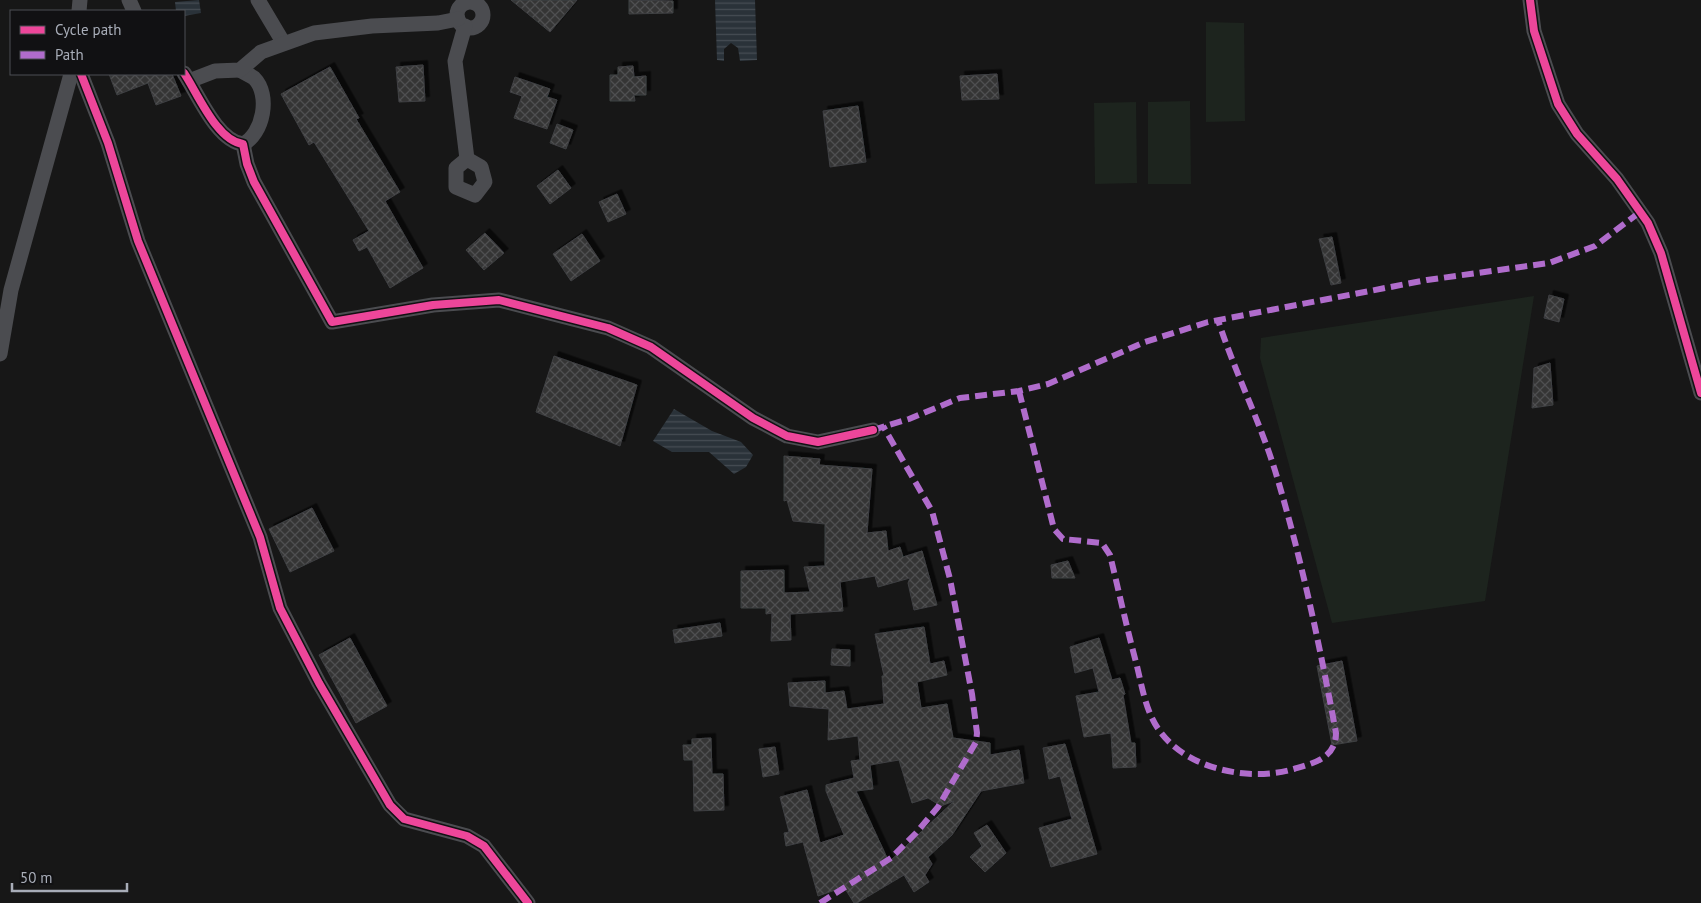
<svg xmlns="http://www.w3.org/2000/svg" width="1701" height="903" font-family="'PT Sans',sans-serif">
<style>
.grass{fill:#1d241e}
.water{fill:url(#water-rules)}
.building{fill:url(#building-cross-hatch);stroke:#3f4043;fill-rule:evenodd;filter:url(#shadow)}
.lines{fill:none;stroke-linecap:round;stroke-linejoin:round}
.minor{stroke:#4b4c50;stroke-width:15}
.quiet{stroke:#b06ccc;stroke-width:6;stroke-dasharray:12 6;stroke-linecap:butt}
.cycleway-casing{stroke:#111113;stroke-width:11}
.cycleway{stroke:#ed469a;stroke-width:8}
</style>
<defs>
<pattern id="water-rules" width="6" height="5" patternUnits="userSpaceOnUse" patternTransform="scale(1.25)"><rect width="6" height="5" fill="#2a3239"/><path d="M0 2.5h6" fill="none" stroke="#464d54"/></pattern>
<pattern id="building-cross-hatch" width="8" height="8" patternUnits="userSpaceOnUse" patternTransform="scale(1.25)"><rect width="8" height="8" fill="#353536"/><path d="M0 0l8 8M0 8l8-8" fill="none" stroke="#4f5051"/></pattern>
<filter id="shadow"><feDropShadow dx="4.5" dy="-4.5" stdDeviation="0" flood-color="#0009"/></filter>
</defs>
<rect width="100%" height="100%" fill="#171717"/>
<g class="grass">
<path d="M1206 22 1244 23 1245 121 1206 122Z"/>
<path d="M1190 101 1191 184H1148V102Z"/>
<path d="M1136 102 1137 183 1095 184 1094 103Z"/>
<path d="M1534 296 1485 601 1332 623 1260 358 1261 338Z"/>
</g>
<g class="water">
<path d="M199 0 201 13 184 16V11H176L175 2Z"/>
<path d="M715 0H755L757 60 740 61 738 48 731 43 724 49V61L717 60Z"/>
<path d="M674 409 712 431 741 442 753 455 746 467 734 474 709 452H672L653 441Z"/>
</g>
<g class="building">
<path d="M511 0H577L550 32Z"/>
<path d="M629 0 673 1V13L629 14Z"/>
<path d="M423 65 425 101 399 102 396 67Z"/>
<path d="M633 66 634 77 646 76V95H634L635 101H610V75H618V67Z"/>
<path d="M330 67 359 118 356 119 400 192 385 201 423 268 390 288 367 247 359 251 353 240 369 231 314 142 309 145 281 94Z"/>
<path d="M109 74H172L181 96 156 105 148 83 117 95Z"/>
<path d="M997 74 999 99 962 100 960 76Z"/>
<path d="M515 77 550 89 547 97 557 100 547 129 514 118 522 96 510 92Z"/>
<path d="M858 106 866 162 830 167 823 111Z"/>
<path d="M557 124 573 130 566 149 550 143Z"/>
<path d="M558 170 571 188 550 204 537 186Z"/>
<path d="M617 194 626 214 608 222 599 202Z"/>
<path d="M485 233 504 253 484 270 466 250Z"/>
<path d="M582 234 600 261 571 281 553 254Z"/>
<path d="M1332 237 1341 283 1331 285 1319 239Z"/>
<path d="M1549 295 1564 299 1559 322 1544 318Z"/>
<path d="M554 356 637 385 620 446 536 412Z"/>
<path d="M1550 363 1553 405 1532 408 1534 368Z"/>
<path d="M784 456 820 459 819 465 872 469 867 533 886 531 888 551 900 547 903 557 922 551 937 605 914 610 908 583 910 578 878 587 875 576 840 582 843 611 790 614 791 640 771 641 772 613 766 614V608H741V571L784 570V593L810 592 804 567 825 566V524L793 521 787 500 784 501Z"/>
<path d="M312 508 334 551 290 572 269 529Z"/>
<path d="M1068 561 1075 578H1052L1051 565Z"/>
<path d="M720 623 722 636 675 643 673 630Z"/>
<path d="M924 627 930 664 944 661 947 675 917 682 921 708 947 704 953 738 990 743V755L1019 750 1024 783 981 791 952 835 928 857 932 864 925 875 929 882 914 892 904 875 857 903H854L844 887 818 896 803 842 786 846 784 833 789 832 780 797 807 790 820 843 844 835 826 791V785L854 778 851 761 860 760 858 736 828 740 829 709 790 706 788 683 825 681V693L844 691 847 709 884 704 882 676H884L875 634ZM899 760 912 803 928 798 941 806 954 801 889 862 856 791 873 789 870 765Z"/>
<path d="M350 638 387 706 356 723 319 655Z"/>
<path d="M1099 638 1112 680 1120 678 1125 694 1123 695 1131 743H1135L1136 767 1113 768 1111 733 1084 737 1076 696 1099 692 1093 668 1075 673 1070 647Z"/>
<path d="M832 649 850 650V666L831 665Z"/>
<path d="M1342 661 1357 741 1332 745 1317 666Z"/>
<path d="M711 738 712 774H723L724 810 694 811 693 760H684L683 745H692V739Z"/>
<path d="M1065 744 1097 854 1051 867 1039 828 1072 819 1060 776 1049 779 1043 748Z"/>
<path d="M775 747 779 774 763 777 759 749Z"/>
<path d="M987 825 1006 853 985 872 970 857 982 846 974 833Z"/>
</g>
<g class="lines">
<g class="minor">
<path d="M129 0 134 11"/>
<path d="M258 0 283 42"/>
<path d="M1530 0 1534 31 1558 104 1577 134 1617 179 1648 223 1661 253 1701 393"/>
<circle cx="470" cy="15" r="13"/>
<path d="M79 11 80 0"/>
<path d="M465 26 455 61 467 159 456 168V187L475 195 485 182 481 167 467 159"/>
<path d="M240 70C244 73 250 75 254 78 271 95 263 134 243 144"/>
<path d="M184 73C198 94 217 141 243 144L247 164 254 182 332 322 433 305 499 300 608 328 651 347 753 418 787 436 818 442 873 430"/>
<path d="M81 74 108 143 138 241 260 537 280 608 319 683 390 805 404 819 467 836 484 846 528 903"/>
<path d="M189 81 215 71 240 70 261 52 314 33 372 26 438 23 458 19"/>
<path d="M0 354 11 290 71 74"/>
</g>
<g class="quiet">
<path d="M1019 391 1054 529 1063 539 1102 543 1110 555C1119 592 1127 629 1137 666 1142 687 1146 712 1159 730 1187 770 1250 782 1294 769 1314 763 1336 758 1336 733 1320 647 1302 561 1277 477 1261 423 1235 373 1218 320"/>
<path d="M873 430 909 419 960 398 1019 391 1048 384 1145 342 1208 322 1427 280 1549 263 1595 246 1640 212"/>
<path d="M820 903 891 858 916 833 938 807 976 742 977 733 972 694 950 579 932 511 883 426"/>
</g>
<g class="cycleway-casing">
<g id="cycleway">
<path d="M1530 0 1534 31 1558 104 1577 134 1617 179 1648 223 1661 253 1701 393"/>
<path d="M184 73C198 94 217 141 243 144L247 164 254 182 332 322 433 305 499 300 608 328 651 347 753 418 787 436 818 442 873 430"/>
<path d="M81 74 108 143 138 241 260 537 280 608 319 683 390 805 404 819 467 836 484 846 528 903"/>
</g>
</g>
<use href="#cycleway" class="cycleway"/>
</g>
<rect x="10" y="10" width="175" height="65" fill="#111113" stroke="#4d4f55"/>
<rect x="20" y="26" width="25" height="8" fill="#ed469a" stroke="#4d4f55"/>
<text x="55" y="35" font-size="15" fill="#a8adb8">Cycle path</text>
<rect x="20" y="51" width="25" height="8" fill="#b06ccc" stroke="#4d4f55"/>
<text x="55" y="60" font-size="15" fill="#a8adb8">Path</text>
<path d="M12 883v8h115v-8" fill="none" stroke="#a8adb8" stroke-width="2.5"/>
<text x="20" y="883" font-size="15" fill="#a8adb8" stroke="#111113" stroke-width="4" paint-order="stroke">50 m</text>
</svg>
